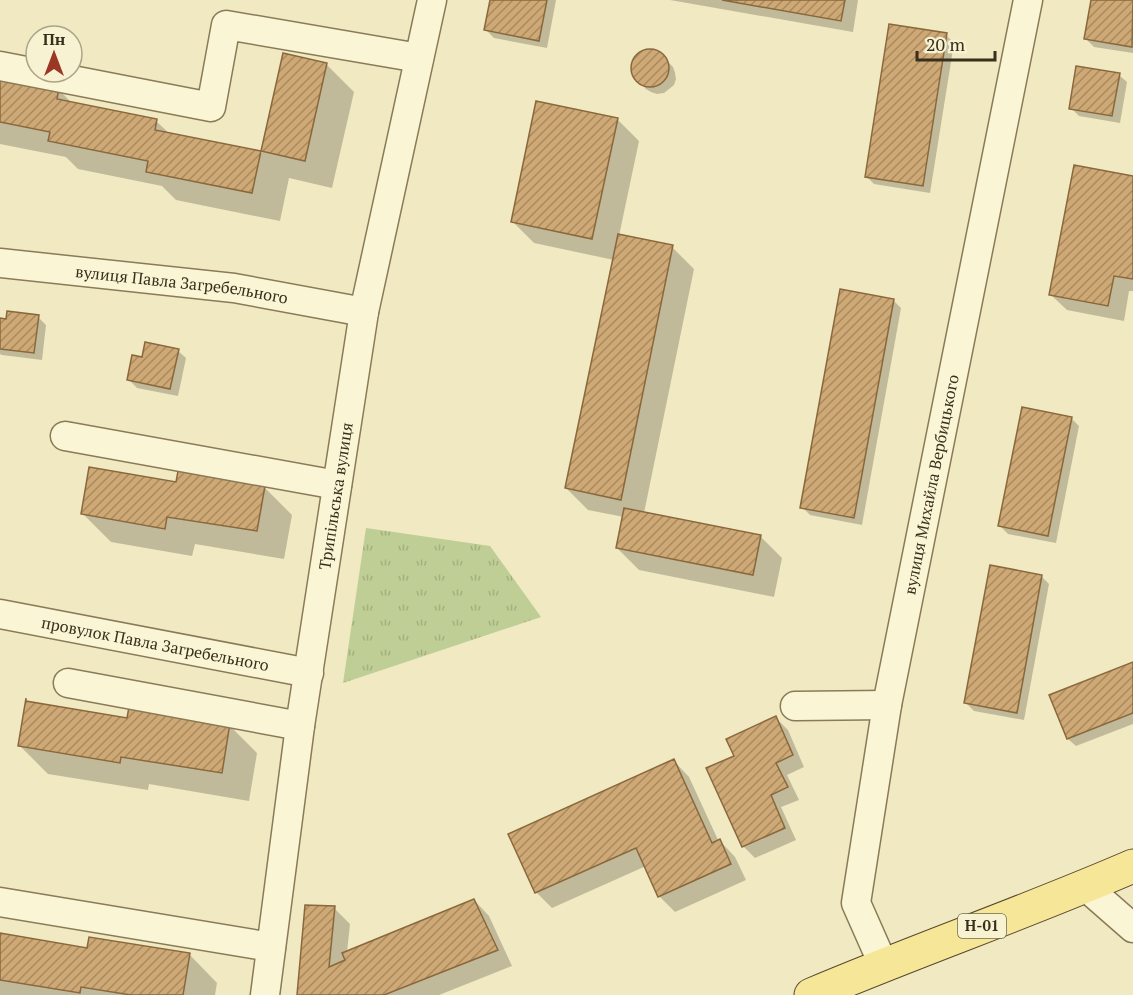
<svg xmlns="http://www.w3.org/2000/svg" width="1133" height="995" font-family="'PT Serif',serif">
<style>
.park{fill:url(#park-tufts)}
.shadow{fill:#0003}
.building{fill:url(#building-hatch);stroke:#8a683d;stroke-width:1.5}
.lines{fill:none;stroke-linecap:round;stroke-linejoin:round}
.minor-casing{stroke:#8a7a58;stroke-width:31}
.major-casing{stroke:#57472c;stroke-width:35}
.minor{stroke:#faf5d4;stroke-width:28}
.major{stroke:#f5e797;stroke-width:33}
.labels{text-anchor:middle;stroke-width:4.5;stroke-linejoin:round;paint-order:stroke}
.shield{fill:#f7f2d1;stroke:#726a53;stroke-width:1.5}
.shield-label{font-size:15px;font-weight:bold;fill:#392f1d}
.street-label{font-size:16px;fill:#392f1d;stroke:#f7f2d1}
</style>
<defs>
<pattern id="park-tufts" width="24" height="20" patternUnits="userSpaceOnUse" patternTransform="scale(1.5)"><rect width="24" height="20" fill="#bece94"/><path d="M3 7l-1-3M5 7V3M7 7l1-3M15 17l-1-3M17 17v-4M19 17l1-3" fill="none" stroke="#a4b17f"/></pattern>
<pattern id="building-hatch" width="6" height="6" patternUnits="userSpaceOnUse" patternTransform="scale(1.5)"><rect width="6" height="6" fill="#cfa975"/><path d="M-1 1l2-2M0 6l6-6M5 7l2-2" fill="none" stroke="#a98a5f"/></pattern>
</defs>
<rect width="100%" height="100%" fill="#f0e9c1"/>
<path class="park" d="M366 528 490 546 541 617 343 683Z"/>
<g class="shadow">
<path d="M492 0H556L547 48 494 38 486 30Z"/>
<path d="M670 0H858L853 32Z"/>
<path d="M1092 0H1133V53L1094 47 1086 39Z"/>
<path d="M946 35 954 43 930 193 874 184 866 176Z"/>
<path d="M647 50 654 51 659 53 673 67 675 73 676 79 674 85 664 93 657 94 651 92 646 89 633 75 632 68 633 62 636 56 641 52Z"/>
<path d="M284 55 326 64 354 92 332 188 289 178 280 221 176 200 162 186 78 169 66 157 0 144V77L58 89 73 104 156 121 171 135 262 153Z"/>
<path d="M1119 75 1127 82 1120 123 1079 116 1071 108Z"/>
<path d="M617 119 639 141 619 236 672 247 694 269 644 513 760 536 782 558 774 597 639 570 617 548 624 517 588 510 566 488 614 260 534 243 512 221Z"/>
<path d="M1133 178V291H1129L1124 321 1067 310 1051 295Z"/>
<path d="M893 300 901 308 862 525 810 515 802 507Z"/>
<path d="M38 317 46 325 42 360 2 355 0 354V320Z"/>
<path d="M178 351 186 358 178 396 137 388 129 380 143 359Z"/>
<path d="M1071 418 1079 426 1056 543 1008 534 1000 526Z"/>
<path d="M178 484 264 487 292 515 284 559 195 544 192 556 111 542 83 514Z"/>
<path d="M1041 576 1049 584 1024 720 974 711 966 703Z"/>
<path d="M1133 663V724L1076 746 1068 739Z"/>
<path d="M776 718 788 730 804 767 787 775 799 800 781 807 796 840 755 858 743 846Z"/>
<path d="M129 719 229 725 257 753 249 801 149 784 148 790 48 774 20 746Z"/>
<path d="M674 761 689 777 719 842 720 841 735 857 746 880 675 912 659 896 646 866 552 908 536 892Z"/>
<path d="M474 900 489 916 512 966 439 995H299L334 908 350 924 347 952Z"/>
<path d="M0 935 88 950 189 954 217 983 215 995H0Z"/>
</g>
<g class="building">
<path d="M490 0H547L539 41 484 30Z"/>
<path d="M722 0H845L841 21Z"/>
<path d="M1091 0H1133L1132 47 1084 39Z"/>
<path d="M889 24 947 33 923 186 865 177Z"/>
<circle cx="650" cy="68" r="19"/>
<path d="M283 53 327 63 305 161 261 151Z"/>
<path d="M1076 66 1120 73 1112 116 1069 109Z"/>
<path d="M0 76 59 88 57 99 157 119 155 130 261 151 252 193 146 172 148 161 48 141 50 132 0 122Z"/>
<path d="M536 101 618 118 592 239 511 222Z"/>
<path d="M1074 165 1133 176V279L1114 276 1108 306 1049 295Z"/>
<path d="M618 234 673 245 621 500 565 488Z"/>
<path d="M840 289 894 299 854 518 800 508Z"/>
<path d="M7 311 39 315 34 353 0 349V318L6 319Z"/>
<path d="M145 342 179 349 170 389 127 380 132 355 142 357Z"/>
<path d="M1022 407 1072 417 1048 536 998 526Z"/>
<path d="M89 467 176 482 178 471 265 486 257 531 167 517 165 529 81 514Z"/>
<path d="M624 508 761 535 753 575 616 548Z"/>
<path d="M990 565 1042 575 1017 713 964 703Z"/>
<path d="M1133 662V713L1067 739 1049 695Z"/>
<path d="M26 698V701L127 718 129 707 230 723 222 773 121 757 120 763 18 746Z"/>
<path d="M776 716 793 755 776 763 788 787 771 795 785 828 742 847 706 768 734 756 726 739Z"/>
<path d="M674 759 712 843 720 839 731 864 658 897 636 848 535 893 508 834Z"/>
<path d="M474 899 498 950 384 995H297L305 905 335 906 329 967 345 960 342 953Z"/>
<path d="M0 933 87 948 89 937 190 953 183 995H131L81 987 80 993 0 980Z"/>
</g>
<g class="lines">
<g class="minor-casing">
<g id="minor">
<path d="M0 66 211 107 226 25 419 58"/>
<path id="s1" d="M0 263 234 288 364 312"/>
<path d="M65 436 337 485"/>
<path id="s2" d="M0 614 309 673"/>
<path d="M68 683 300 726"/>
<path d="M795 706 887 705"/>
<path d="M1085 886 1133 928"/>
<path d="M0 902 271 947"/>
<path id="s3" d="M883 964 856 903 887 705 1028 0"/>
<path id="s4" d="M265 995 300 726 364 312 432 0"/>
</g>
</g>
<g class="major-casing">
<path id="major" d="M811 995C917 950 1027 912 1133 866"/>
</g>
<use href="#minor" class="minor"/>
<use href="#major" class="major"/>
</g>
<g class="labels">
<rect class="shield" x="958" y="914" width="48" height="24" rx="4.5"/>
<g class="shield-label">
<text x="982" y="931">Н-01</text>
</g>
<g class="street-label">
<text dy="6" stroke="none"><textPath href="#s1" startOffset="183">вулиця Павла Загребельного</textPath></text>
<text dy="6" stroke="none"><textPath href="#s3" startOffset="492">вулиця Михайла Вербицького</textPath></text>
<text dy="6" stroke="none"><textPath href="#s4" startOffset="504">Трипільська вулиця</textPath></text>
<text dy="6" stroke="none"><textPath href="#s2" startOffset="158">провулок Павла Загребельного</textPath></text>
</g>
</g>
<g transform="translate(54 54)"><circle r="28" fill="#f7f2d1" stroke="#aba489" stroke-width="1.5"/>
<path d="M0-4.5L10 22L0 15L-10 22Z" fill="#9b3725"/>
<text y="-9" font-size="16" font-weight="bold" text-anchor="middle" fill="#392f1d">Пн</text>
</g>
<path d="M917 51v9h78v-9" fill="none" stroke="#392f1d" stroke-width="3"/>
<text x="926" y="51" font-size="18" fill="#392f1d" stroke="#f7f2d1" stroke-width="4.5" paint-order="stroke">20 m</text>
</svg>
